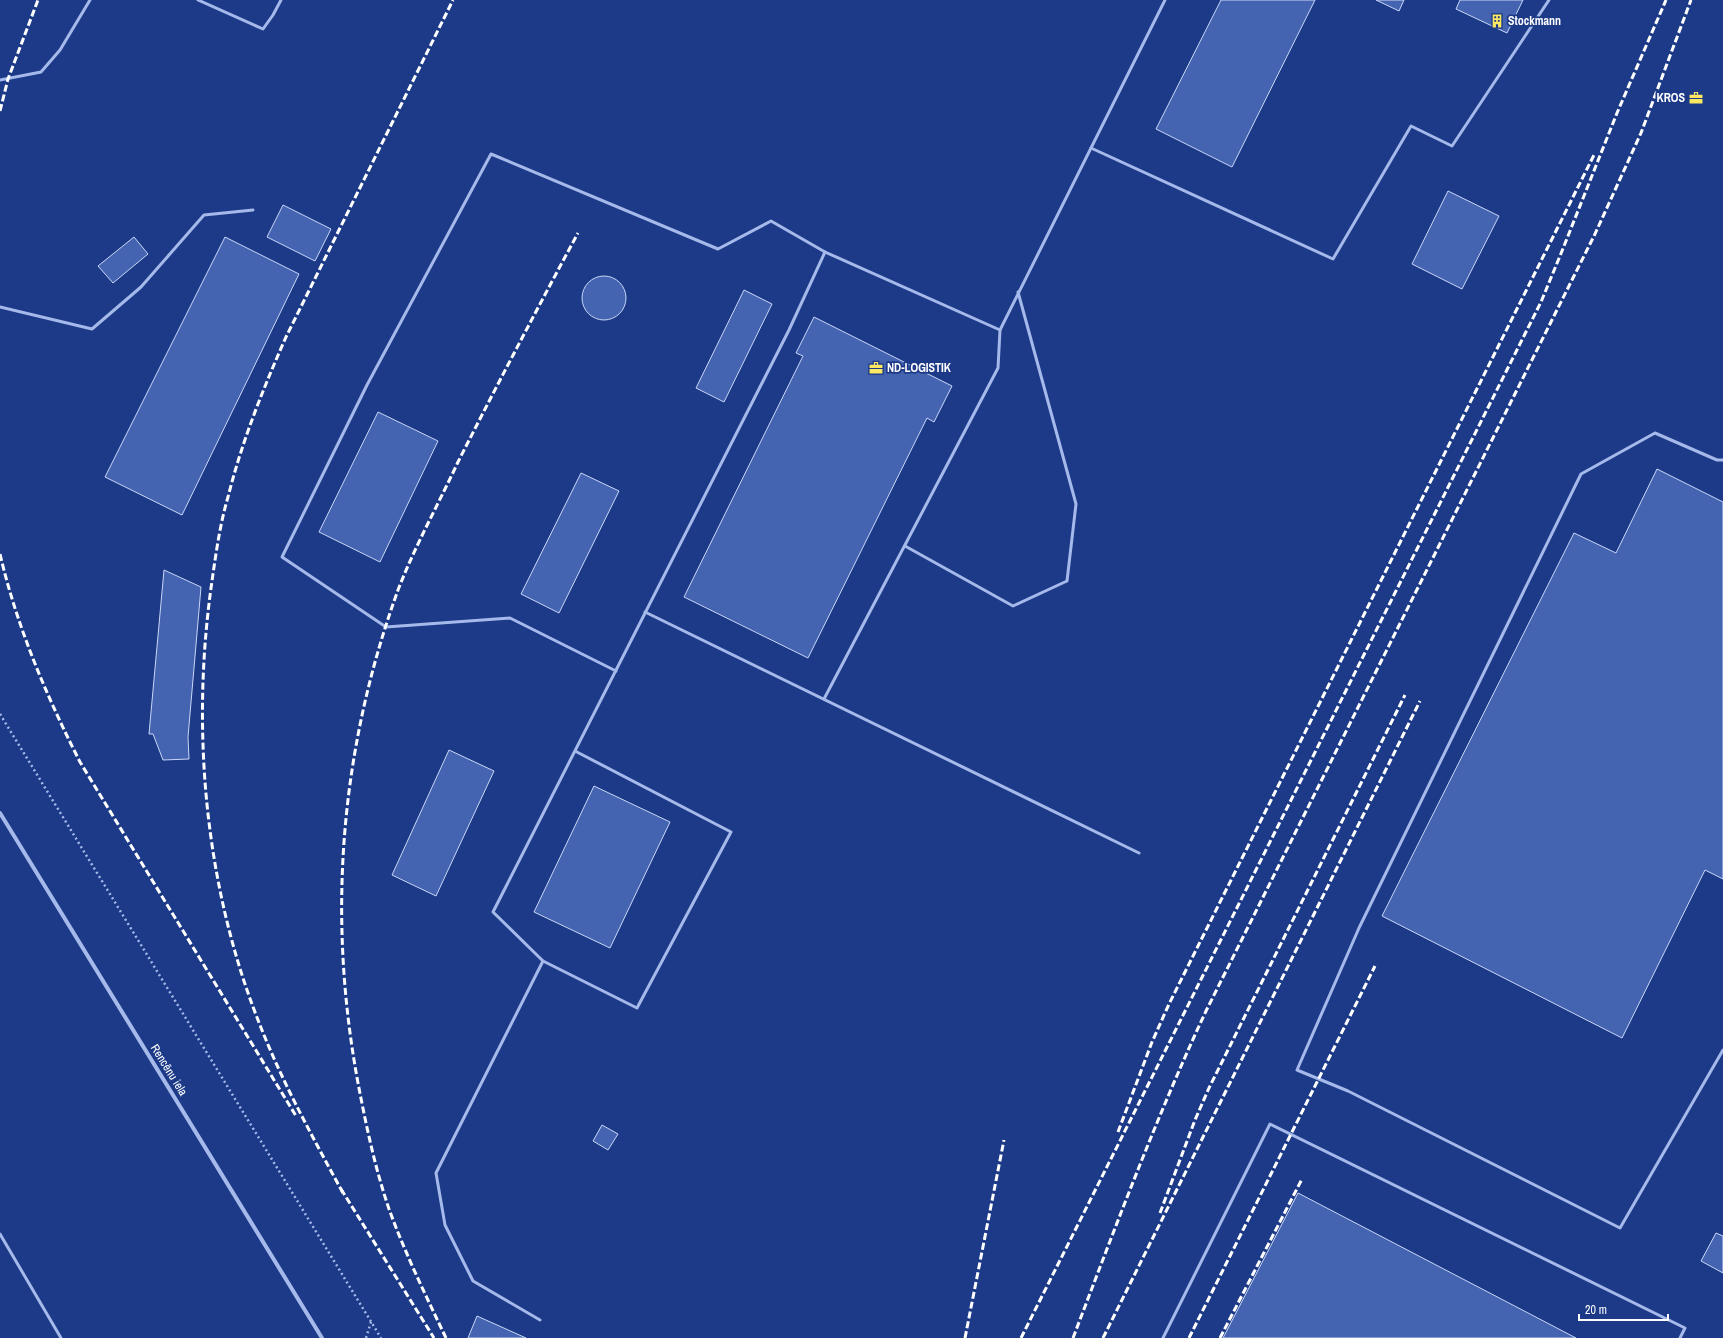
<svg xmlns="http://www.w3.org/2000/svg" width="1723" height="1338" font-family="'Archivo Narrow',sans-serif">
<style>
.building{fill:#4463b0;stroke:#cad7f8}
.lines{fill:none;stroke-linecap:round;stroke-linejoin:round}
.path{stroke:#a5b9eb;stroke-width:2.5;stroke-dasharray:2 3;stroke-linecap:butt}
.service{stroke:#a5b9eb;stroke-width:3}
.minor{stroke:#a5b9eb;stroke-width:4}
.rail{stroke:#fff;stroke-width:3;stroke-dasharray:7 3;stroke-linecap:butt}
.labels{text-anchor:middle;stroke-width:3.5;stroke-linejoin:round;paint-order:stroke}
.poi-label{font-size:12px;font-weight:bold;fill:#fff;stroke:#1c3a87;text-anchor:start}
.street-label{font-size:12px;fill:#fff;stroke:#1c3a87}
</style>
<rect width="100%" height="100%" fill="#1c3a87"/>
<g class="building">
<path d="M1221 0H1315L1232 167 1156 129Z"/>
<path d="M1376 0H1404L1399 11Z"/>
<path d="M1460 0H1523L1507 33 1456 9Z"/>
<path d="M1448 191 1499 216 1462 289 1412 264Z"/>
<path d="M283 205 331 229 315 261 267 237Z"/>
<path d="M134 237 148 254 113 283 98 266Z"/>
<path d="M225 237 299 274 182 515 105 477Z"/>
<circle cx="604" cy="298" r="22"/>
<path d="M744 290 772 304 724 402 696 388Z"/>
<path d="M814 317 952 386 934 422 927 418 808 658 684 597 803 356 796 353Z"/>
<path d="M378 412 438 441 380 562 319 532Z"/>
<path d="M1657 469 1723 502V879L1705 870 1622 1038 1382 916 1574 533 1616 553Z"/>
<path d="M581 473 619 491 559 613 521 594Z"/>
<path d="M164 570 201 587 188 737 189 759 163 760 153 734H149Z"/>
<path d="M449 750 494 771 436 896 392 875Z"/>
<path d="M594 786 670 822 610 948 534 912Z"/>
<path d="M602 1125 618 1134 608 1150 593 1141Z"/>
<path d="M1298 1193 1576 1338H1223Z"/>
<path d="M1716 1233 1723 1236V1273L1701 1261Z"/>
<path d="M477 1316 526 1338H468Z"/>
</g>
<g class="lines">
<g class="path">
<path d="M0 714 381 1338"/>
<path d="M366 1338 371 1322"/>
</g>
<g class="service">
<path d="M198 0 263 29 273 15 281 0"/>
<path d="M0 80 41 72 60 50 90 0"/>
<path d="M1091 148 1333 259 1411 126 1452 146 1549 0"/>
<path d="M0 307 92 329 141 287 204 215 253 210"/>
<path d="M1723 460H1717L1655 433 1581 474 1359 928 1297 1070 1348 1091 1620 1228 1723 1050"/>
<path d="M905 546 1013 606 1067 581 1076 504 1018 292"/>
<path d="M645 612 1139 853"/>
<path d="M616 671 510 618 386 627 282 557 367 385 491 154 718 249 771 221 825 252"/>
<path d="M824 699 998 368 1000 330"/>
<path d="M575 751 731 832 637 1008 543 961 493 912 789 330 825 252 1000 330 1165 0"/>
<path d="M0 1234 61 1338"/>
<path d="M540 1320 473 1281 445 1225 436 1173 543 961"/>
<path d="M1163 1338 1270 1124 1685 1328 1680 1338"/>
</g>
<path class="minor" d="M0 813 322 1338"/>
<g class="rail">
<path d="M0 111 8 79 38 0"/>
<path d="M0 554C17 627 46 695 80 762L296 1116"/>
<path d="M1118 1132 1152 1042 1169 1004 1594 155"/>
<path d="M341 1189 434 1338"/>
<path d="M343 1193C312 1136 281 1080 258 1020 204 882 191 726 212 581 216 553 220 524 228 497 242 441 263 389 286 337L453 0"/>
<path d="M1160 1213 1195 1120 1209 1088 1405 695"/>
<path d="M446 1338C426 1296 405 1253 389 1209 375 1168 366 1125 358 1083 327 916 340 750 398 590 415 546 438 505 458 462 497 385 537 309 578 233"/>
<path d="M965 1338 1004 1140"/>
<path d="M1021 1338 1541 302 1560 256 1617 113 1666 0"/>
<path d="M1073 1338C1115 1228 1156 1118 1206 1011L1595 234 1641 133 1691 0"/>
<path d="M1103 1338 1420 701"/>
<path d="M1189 1338 1375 966"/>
<path d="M1220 1338 1302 1179"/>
</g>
</g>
<defs>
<g id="building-bare" transform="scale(1.08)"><path d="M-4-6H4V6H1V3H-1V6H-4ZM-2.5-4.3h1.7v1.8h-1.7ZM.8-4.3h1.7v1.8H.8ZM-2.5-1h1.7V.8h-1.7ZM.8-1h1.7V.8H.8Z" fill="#fce862" stroke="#1c3a87" stroke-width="2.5" paint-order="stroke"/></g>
<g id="office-bare" transform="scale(1.08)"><path d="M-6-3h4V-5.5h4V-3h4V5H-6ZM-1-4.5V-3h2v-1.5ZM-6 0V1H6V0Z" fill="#fce862" stroke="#1c3a87" stroke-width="2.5" paint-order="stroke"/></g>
</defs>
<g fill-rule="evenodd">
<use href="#building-bare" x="1497" y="21"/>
<use href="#office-bare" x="1696" y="98"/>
<use href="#office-bare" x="876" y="368"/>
</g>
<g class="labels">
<g class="poi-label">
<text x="1508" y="25">Stockmann</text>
<text x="1685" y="102" text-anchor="end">KROS</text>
<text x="887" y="372">ND-LOGISTIK</text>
</g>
<g class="street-label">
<text transform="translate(169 1070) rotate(58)" y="4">Rencēnu iela</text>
</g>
</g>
<path d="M1579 1314v6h89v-6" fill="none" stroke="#ffffff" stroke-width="2"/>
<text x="1585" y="1314" font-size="12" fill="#ffffff" stroke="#1c3a87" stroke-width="3" paint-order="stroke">20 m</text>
</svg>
